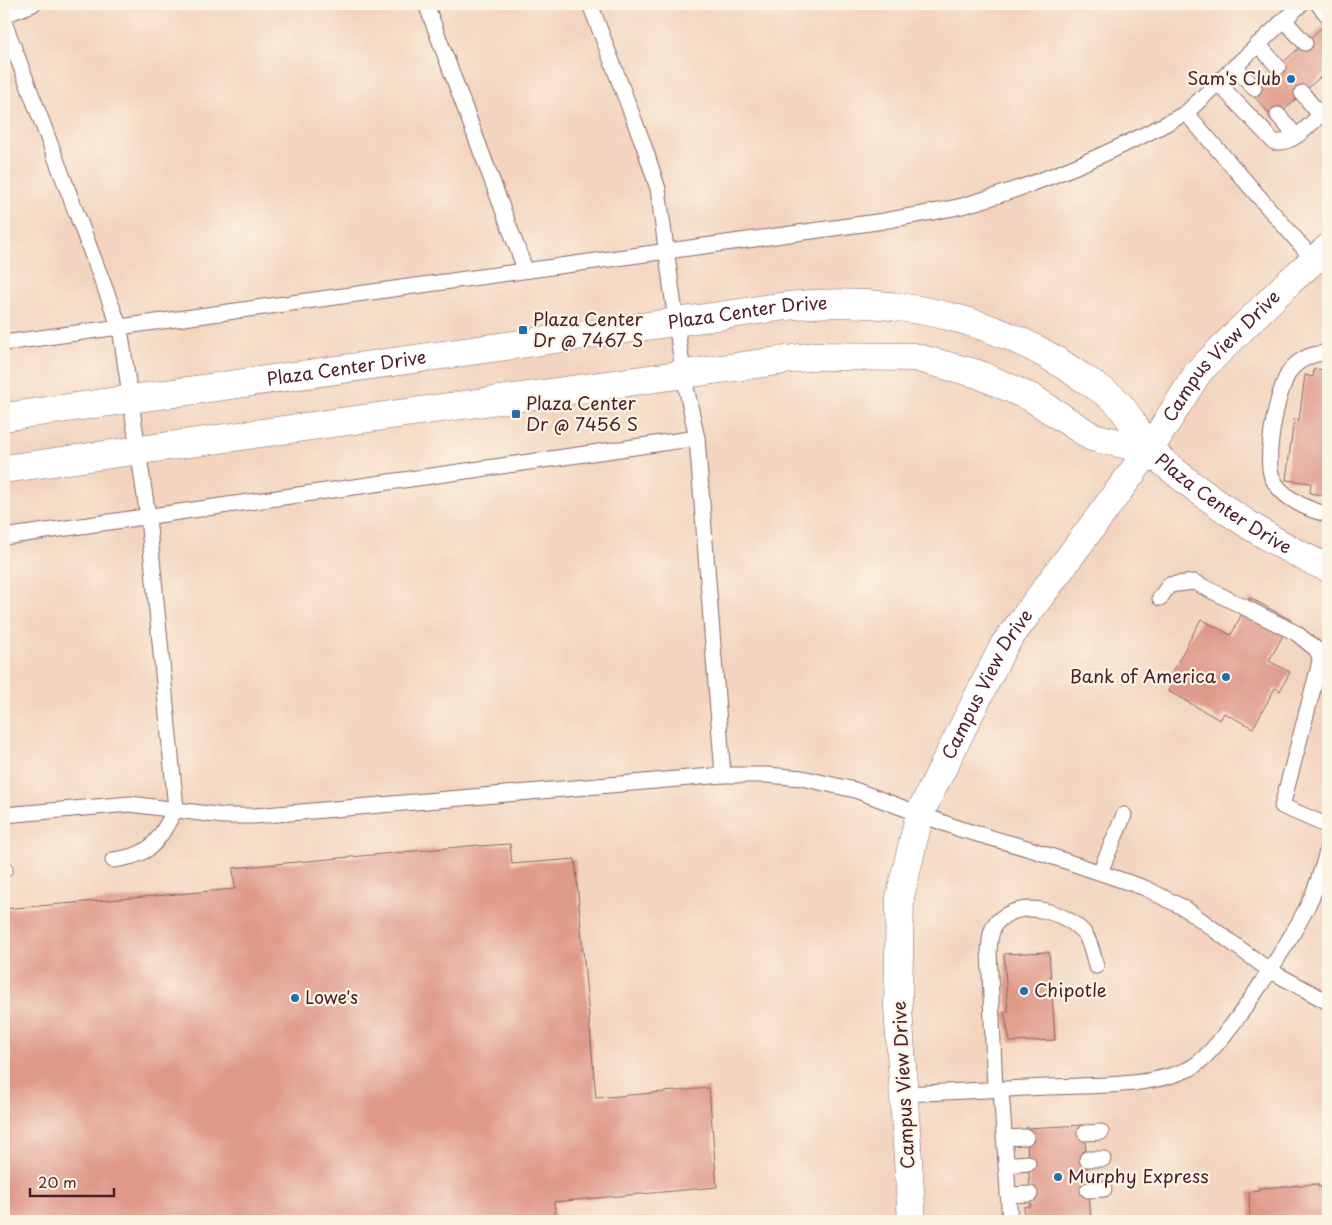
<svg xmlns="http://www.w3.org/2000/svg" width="1332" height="1225" font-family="'Playpen Sans',sans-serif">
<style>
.built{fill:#f3d4be}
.building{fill:#df9989}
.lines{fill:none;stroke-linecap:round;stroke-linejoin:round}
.service-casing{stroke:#856766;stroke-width:17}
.minor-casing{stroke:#856766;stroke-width:29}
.tertiary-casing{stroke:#856766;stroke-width:29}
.service{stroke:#fff;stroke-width:15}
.minor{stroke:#fff;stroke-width:28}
.tertiary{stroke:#fff;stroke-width:28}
.poi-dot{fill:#1f6fb2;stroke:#fcf5e5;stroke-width:2}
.labels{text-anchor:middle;stroke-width:4.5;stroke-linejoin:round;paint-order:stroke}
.poi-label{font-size:18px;fill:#4a1f2b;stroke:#fcf5e5;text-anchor:start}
.street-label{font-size:18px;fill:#4a1f2b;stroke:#fcf5e5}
</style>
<rect width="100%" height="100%" fill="#fcf5e5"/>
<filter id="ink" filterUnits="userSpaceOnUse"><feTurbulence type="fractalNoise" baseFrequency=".02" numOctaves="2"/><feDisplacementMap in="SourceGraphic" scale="10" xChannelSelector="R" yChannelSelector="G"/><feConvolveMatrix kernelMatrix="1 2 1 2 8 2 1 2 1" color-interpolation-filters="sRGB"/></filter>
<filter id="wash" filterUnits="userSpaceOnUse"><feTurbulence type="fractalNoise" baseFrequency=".0096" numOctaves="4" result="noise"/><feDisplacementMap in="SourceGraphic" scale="20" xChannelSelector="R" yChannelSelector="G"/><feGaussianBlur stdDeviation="1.12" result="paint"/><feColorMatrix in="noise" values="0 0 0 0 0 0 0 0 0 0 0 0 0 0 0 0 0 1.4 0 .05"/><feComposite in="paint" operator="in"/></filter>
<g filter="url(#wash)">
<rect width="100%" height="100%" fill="#f3ecd3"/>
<rect class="built" x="4" y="4" width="1324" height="1217"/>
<g id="blocks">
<g class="building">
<path d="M1328 22V70L1274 119 1250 92Z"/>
<path d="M1314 369 1328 370V496L1310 493 1311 483 1286 480 1294 419 1299 420 1305 375 1313 377Z"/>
<path d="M1250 598 1291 620 1269 661 1290 672 1280 691 1275 688 1253 728 1224 713 1220 720 1168 691 1173 682 1168 680 1201 619 1231 635Z"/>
<path d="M510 844 512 864 575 859 596 1098 709 1088 717 1187 554 1202 556 1221H4V909L235 889 233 868 479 845V846Z"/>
<path d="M1049 952 1055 1040 1010 1042 1004 1012H1008L1004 954Z"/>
<path d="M1084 1125 1091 1221H1025L1024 1207 1031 1206 1026 1128Z"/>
<path d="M1318 1184V1187L1328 1186V1221H1250L1249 1192 1259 1191V1188Z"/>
</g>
</g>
</g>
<g filter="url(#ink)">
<use href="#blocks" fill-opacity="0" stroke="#856766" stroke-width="1"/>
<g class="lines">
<g class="service-casing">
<g id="service">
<path d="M426 4 525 269"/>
<path d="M590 4 644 146 658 189 683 373 697 438 723 775"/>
<path d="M1318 4 1328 16"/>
<path d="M4 15 33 4"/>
<path d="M1284 20 1305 43"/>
<path d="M4 22 120 328 148 517 176 809C156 842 154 855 113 860"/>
<path d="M1258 44 1278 67"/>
<path d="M1235 66 1254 88"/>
<path d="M1218 83 1274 142C1295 145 1313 121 1328 107"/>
<path d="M1302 93 1320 115"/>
<path d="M1186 113 1301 4"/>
<path d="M1278 115 1296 136"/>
<path d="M4 343 884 221C910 216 936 212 962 206 1039 185 1116 151 1186 113L1313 259"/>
<path d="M1328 353C1315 353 1303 357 1293 367 1278 382 1264 457 1272 477 1280 497 1309 511 1328 514"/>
<path d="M4 537 697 438"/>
<path d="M1160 598 1169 585 1194 582 1296 633 1316 649 1320 657 1319 666 1282 806 1328 826"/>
<path d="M4 815 130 804 224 816H255L723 775H767L802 778 855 790 960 829 1030 849 1145 888 1186 909 1269 970 1328 1002"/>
<path d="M4 869H5"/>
<path d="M1100 872 1124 815"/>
<path d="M995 1089 989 951C990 941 990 929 997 922 1020 898 1065 911 1084 933 1091 942 1093 955 1096 966"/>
<path d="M1001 1089 1010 1221"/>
<path d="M904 1094C952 1092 999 1089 1047 1087 1093 1085 1146 1088 1189 1069 1220 1054 1292 939 1308 905 1317 887 1323 867 1328 848"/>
<path d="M1085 1133 1101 1132"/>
<path d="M1004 1138 1026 1137"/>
<path d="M1087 1159H1103"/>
<path d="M1006 1165 1028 1163"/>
<path d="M1088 1190 1104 1189"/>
<path d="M1008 1195 1030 1194"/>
</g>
</g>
<g class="minor-casing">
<g id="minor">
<path id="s1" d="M1149 450C1198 493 1268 542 1328 568"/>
</g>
</g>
<g class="tertiary-casing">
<g id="tertiary">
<path id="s2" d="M4 417 725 315C754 311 783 305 812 304 905 299 997 319 1074 372 1088 382 1107 391 1118 403 1130 416 1139 435 1149 450"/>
<path d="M4 469 814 356 914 357 978 374 1032 398 1092 437 1149 450"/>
<path id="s3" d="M912 1221 898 1007 900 897 920 813 1004 645 1149 450 1199 371 1290 281 1328 248"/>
</g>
</g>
<use href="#service" class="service"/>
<use href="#minor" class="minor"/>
<use href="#tertiary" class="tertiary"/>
</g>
</g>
<g class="poi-dot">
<circle cx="1291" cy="79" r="5"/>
<rect x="518" y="325" width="10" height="10" rx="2.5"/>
<rect x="511" y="409" width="10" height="10" rx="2.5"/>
<circle cx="1226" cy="677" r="5"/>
<circle cx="1024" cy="991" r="5"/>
<circle cx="295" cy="998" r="5"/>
<circle cx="1058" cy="1177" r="5"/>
</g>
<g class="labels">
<g class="poi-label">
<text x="1281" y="85" text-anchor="end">Sam's Club</text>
<text x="533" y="326">Plaza Center<tspan x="533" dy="21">Dr @ 7467 S</tspan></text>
<text x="526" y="410">Plaza Center<tspan x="526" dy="21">Dr @ 7456 S</tspan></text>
<text x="1216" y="683" text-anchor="end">Bank of America</text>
<text x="1034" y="997">Chipotle</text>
<text x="305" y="1004">Lowe's</text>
<text x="1068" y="1183">Murphy Express</text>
</g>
<g class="street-label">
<text dy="6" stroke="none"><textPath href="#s2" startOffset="751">Plaza Center Drive</textPath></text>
<text dy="6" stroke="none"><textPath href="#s3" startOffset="961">Campus View Drive</textPath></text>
<text dy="6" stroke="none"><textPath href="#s2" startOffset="346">Plaza Center Drive</textPath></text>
<text dy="6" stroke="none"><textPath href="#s1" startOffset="92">Plaza Center Drive</textPath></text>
<text dy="6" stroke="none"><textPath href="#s3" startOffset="556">Campus View Drive</textPath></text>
<text transform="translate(904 1085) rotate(-93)" y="6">Campus View Drive</text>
</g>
</g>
<rect width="1332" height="1225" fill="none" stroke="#fcf5e5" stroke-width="20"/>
<path d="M30 1188v8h84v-8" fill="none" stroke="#4a1f2b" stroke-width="2.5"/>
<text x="38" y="1188" font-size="15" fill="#4a1f2b" stroke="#fcf5e5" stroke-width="4" paint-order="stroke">20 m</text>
</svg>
